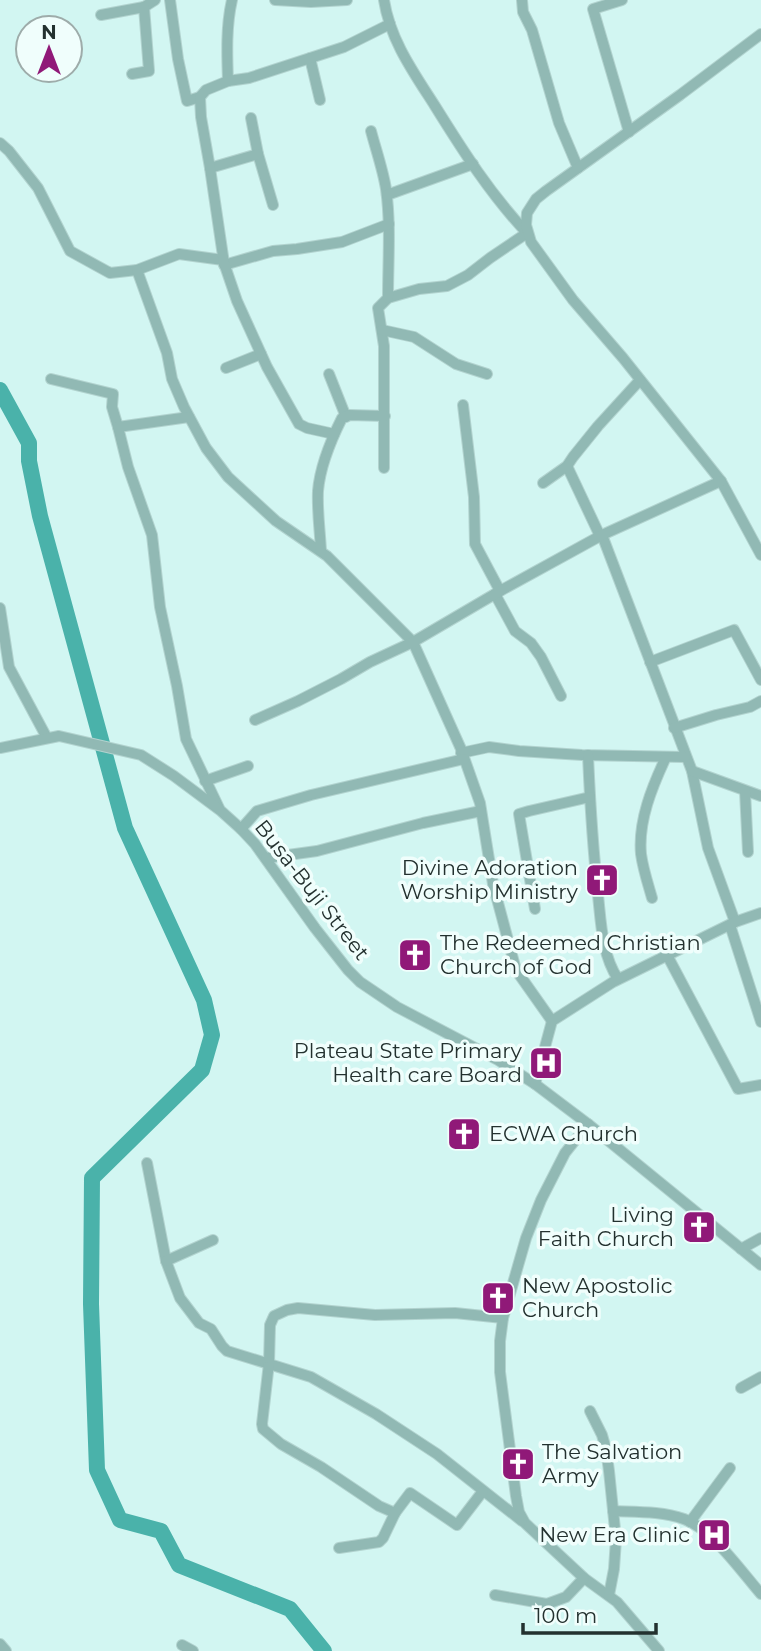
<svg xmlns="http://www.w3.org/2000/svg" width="761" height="1651" font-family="Montserrat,sans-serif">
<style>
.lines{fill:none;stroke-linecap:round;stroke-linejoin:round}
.river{stroke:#4ab2aa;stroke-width:16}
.minor-casing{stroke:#b2d3cf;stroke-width:12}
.minor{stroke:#91b9b4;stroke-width:10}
.labels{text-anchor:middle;stroke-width:7;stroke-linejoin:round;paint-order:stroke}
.poi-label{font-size:21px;fill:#23312f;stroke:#f0fefc;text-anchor:end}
.street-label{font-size:21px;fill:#23312f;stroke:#f0fefc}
</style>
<rect width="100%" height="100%" fill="#d2f6f2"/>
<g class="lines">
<path class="river" d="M0 390 29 443V461L40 516 125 828 204 1000 212 1035 202 1070 92 1178 91 1304 97 1470 120 1520 161 1531 179 1565 290 1609 324 1651"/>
<g class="minor-casing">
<g id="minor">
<path d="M170 0 178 59 187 101 200 97"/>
<path d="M275 0 311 2 347 0"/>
<path d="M384 0C390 40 414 73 435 106 463 151 491 195 527 233L490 258 468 275 447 286 419 289 388 298 378 308 384 346V468"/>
<path d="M522 0 523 12 532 30 559 123 578 168"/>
<path d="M622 0 593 9 629 132"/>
<path d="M101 15 144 7 155 0"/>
<path d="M761 34 680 95 546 191 536 199 527 213 526 225 531 242 573 300 623 358 721 481 761 555"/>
<path d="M310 58 320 100"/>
<path d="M132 74 149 71 144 7"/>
<path d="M228 81C227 54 226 26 232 0"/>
<path d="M251 118 258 154 273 205"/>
<path d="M371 131C376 150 383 170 386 189 391 225 388 261 388 298"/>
<path d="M0 143 9 151 38 188 70 251 110 273 137 270 179 254 223 260"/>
<path d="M210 168 258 154"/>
<path d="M387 195 473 164"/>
<path d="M224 265 273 251 297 249 342 242 389 224"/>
<path d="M137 270 167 353 172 379 184 407 206 448 228 477 276 521 327 556 413 642 461 749 480 803 493 884 516 970 552 1021"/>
<path d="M382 330 414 337 456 364 487 374"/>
<path d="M226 368 261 354"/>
<path d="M329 374 346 417"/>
<path d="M51 379 113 394 112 407 118 427"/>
<path d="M463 405 474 497 475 544 500 591"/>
<path d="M189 417 118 427 128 467 152 535 160 607 177 686 186 739 219 808"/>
<path d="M334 434 307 428 299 424 267 367 237 301 224 263 210 168 201 117 200 97 206 90 228 81 249 78 344 47 390 24"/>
<path d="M567 466 600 536"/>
<path d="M543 483 567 466 573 457 598 426 640 380"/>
<path d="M602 535 692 771 708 848 735 922"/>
<path d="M321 551C320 531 317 510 318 491 320 466 331 440 342 418L349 415 385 416"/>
<path d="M495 594 515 631 531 643 541 657 561 696"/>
<path d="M0 608 9 667 47 738"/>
<path d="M650 662 734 630 761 680"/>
<path d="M255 720 298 701 341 679 370 662 413 642 500 591 602 535 721 481"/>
<path d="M674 728 716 715 750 707 761 701"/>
<path d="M0 748 59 736 141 755 174 776 221 811 241 829 255 844 315 928 348 970 360 982 397 1007 498 1060 535 1084 588 1124 761 1265"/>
<path d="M461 753 489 747 519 751 582 755 685 757"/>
<path d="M588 755C590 802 593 849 598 895 601 923 602 955 618 979"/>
<path d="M692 771 761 796"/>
<path d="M205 781 248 766"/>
<path d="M745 791 748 852"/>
<path d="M241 829 257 811 311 795 464 759"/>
<path d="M266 858 317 851 423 823 481 811"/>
<path d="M652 898C648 884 643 869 641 854 638 821 652 787 666 757"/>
<path d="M535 909 519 814 529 811 590 797"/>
<path d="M730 925 761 1022"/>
<path d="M667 955 738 1089 761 1085"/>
<path d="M535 1084 552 1021 613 982 735 922 761 913"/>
<path d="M588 1124 565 1153 541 1200 526 1238 503 1318 500 1341V1372L516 1496 519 1512 525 1523 584 1578 617 1602 659 1651"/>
<path d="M147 1163 166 1261 180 1298 199 1323 211 1329 222 1346 227 1351 311 1377 376 1414 437 1454 522 1521"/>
<path d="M741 1249 761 1238"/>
<path d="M166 1261 213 1240"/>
<path d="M741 1388 761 1377"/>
<path d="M590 1411 602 1435 606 1449 609 1471 616 1539 614 1569 609 1595"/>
<path d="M613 1511C636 1512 662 1511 684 1519 712 1529 741 1571 761 1594"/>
<path d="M395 1513 379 1506 321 1467 281 1444 263 1429 262 1424 269 1363 270 1325 274 1316 287 1310 298 1308 375 1315 455 1313 503 1318"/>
<path d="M690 1522 730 1468"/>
<path d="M339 1548 379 1542 383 1538 395 1513 410 1493 457 1525 483 1491"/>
<path d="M495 1595 547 1604 566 1597 584 1578"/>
<path d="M0 1644 6 1651"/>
<path d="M182 1645 193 1651"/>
</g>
</g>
<use href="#minor" class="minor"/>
</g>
<defs>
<g id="church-square" transform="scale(1.75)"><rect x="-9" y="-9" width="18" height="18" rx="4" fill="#901978" stroke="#f0fefc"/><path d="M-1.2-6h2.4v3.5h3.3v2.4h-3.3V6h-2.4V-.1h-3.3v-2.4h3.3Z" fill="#fff"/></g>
<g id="hospital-square" transform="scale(1.75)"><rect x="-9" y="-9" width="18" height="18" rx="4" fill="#901978" stroke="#f0fefc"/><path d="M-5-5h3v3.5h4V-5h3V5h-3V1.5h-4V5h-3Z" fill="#fff"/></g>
</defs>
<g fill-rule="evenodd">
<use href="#church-square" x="602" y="880"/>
<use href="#church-square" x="415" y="955"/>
<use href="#hospital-square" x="546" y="1063"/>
<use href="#church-square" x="464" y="1134"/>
<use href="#church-square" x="699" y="1227"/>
<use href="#church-square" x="498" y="1298"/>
<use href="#church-square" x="518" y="1464"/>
<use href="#hospital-square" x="714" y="1535"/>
</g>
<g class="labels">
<g class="poi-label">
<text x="578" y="875">Divine Adoration<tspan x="578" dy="24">Worship Ministry</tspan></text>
<text x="440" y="950" text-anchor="start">The Redeemed Christian<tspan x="440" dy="24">Church of God</tspan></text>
<text x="522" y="1058">Plateau State Primary<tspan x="522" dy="24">Health care Board</tspan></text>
<text x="489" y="1141" text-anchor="start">ECWA Church</text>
<text x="674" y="1222">Living<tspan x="674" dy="24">Faith Church</tspan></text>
<text x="522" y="1293" text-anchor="start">New Apostolic<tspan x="522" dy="24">Church</tspan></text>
<text x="542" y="1459" text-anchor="start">The Salvation<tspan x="542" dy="24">Army</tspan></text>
<text x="690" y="1542">New Era Clinic</text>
</g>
<g class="street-label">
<text transform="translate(312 890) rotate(52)" y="7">Busa-Buji Street</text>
</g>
</g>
<g transform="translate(49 49)"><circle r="33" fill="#f0fefc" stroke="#9eacaa" stroke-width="2"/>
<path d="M0-5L12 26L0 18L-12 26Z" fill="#901978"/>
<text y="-10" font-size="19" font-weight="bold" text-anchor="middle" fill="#23312f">N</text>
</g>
<path d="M523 1623v10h133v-10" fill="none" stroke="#23312f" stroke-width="3.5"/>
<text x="534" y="1623" font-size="21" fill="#23312f" stroke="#f0fefc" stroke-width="5" paint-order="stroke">100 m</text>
</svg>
